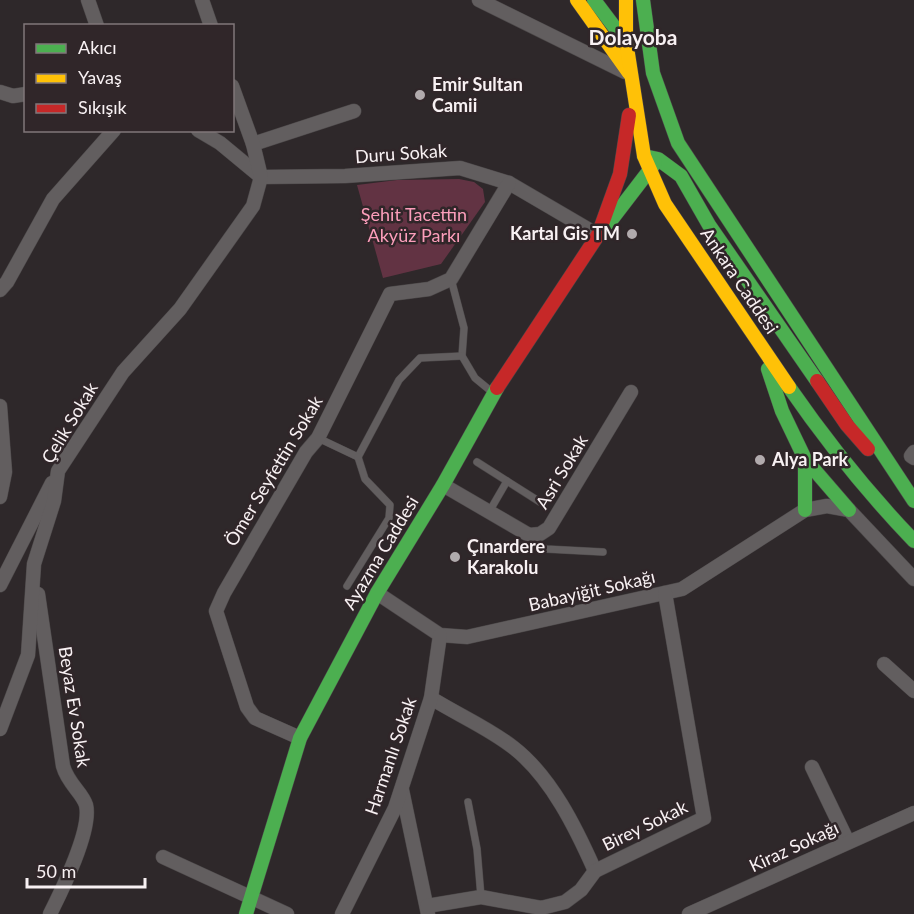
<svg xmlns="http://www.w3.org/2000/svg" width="914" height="914" font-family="Lato,sans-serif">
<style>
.green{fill:#623343}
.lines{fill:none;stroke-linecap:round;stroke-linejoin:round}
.lane-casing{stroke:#4b4748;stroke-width:8}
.street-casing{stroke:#4b4748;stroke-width:15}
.fast-casing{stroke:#4b4748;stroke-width:15}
.slow-casing{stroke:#4b4748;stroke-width:15}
.jam-casing{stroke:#4b4748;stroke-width:15}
.lane{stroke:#625e5f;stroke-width:7}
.street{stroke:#625e5f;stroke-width:14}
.fast{stroke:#4caf50;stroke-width:14}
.slow{stroke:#ffc107;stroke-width:14}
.jam{stroke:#c62828;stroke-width:14}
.poi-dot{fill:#b1abad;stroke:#302629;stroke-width:2}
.labels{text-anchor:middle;stroke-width:5;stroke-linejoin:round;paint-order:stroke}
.poi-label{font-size:18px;font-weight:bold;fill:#f8f1f3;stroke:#302629;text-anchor:start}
.street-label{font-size:18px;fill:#f8f1f3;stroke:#302629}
.park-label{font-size:18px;fill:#fc9ebb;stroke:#302629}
.quarter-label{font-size:21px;font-weight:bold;fill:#f8f1f3;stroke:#302629}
</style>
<rect width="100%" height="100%" fill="#2e282a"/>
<path class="green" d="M459 179 474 182 483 189 485 202 441 264 383 278 357 185 397 180Z"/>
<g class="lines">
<g class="lane-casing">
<g id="lane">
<path d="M451 279 464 328 462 356 475 378 492 392"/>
<path d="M318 438 358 457 399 380 420 358 462 356"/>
<path d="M477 462 540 502"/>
<path d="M489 512 507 481"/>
<path d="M536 535 540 545 546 549 603 552"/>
<path d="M347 586 389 518 390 505 365 479 358 457"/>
<path d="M468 802 477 849 481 897"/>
</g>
</g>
<g class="street-casing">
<g id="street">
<path d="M88 0 97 26"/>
<path d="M202 0 211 26"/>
<path d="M479 0 625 72"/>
<path d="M0 92 13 96 26 94"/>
<path d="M198 130 220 143 261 177"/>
<path d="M253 144 354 111"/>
<path d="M261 177 345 176 460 168 509 183 598 235"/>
<path d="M0 290 7 282 53 199 114 130"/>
<path d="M0 406 5 472 0 497"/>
<path d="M914 452 911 456 914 458"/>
<path d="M443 485 529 535 540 534 549 528 631 392"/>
<path d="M0 585 52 483"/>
<path d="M377 593 440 635 467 637 682 589 805 510 827 506 849 510 914 579"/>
<path d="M38 594 63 766C68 784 82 792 86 805 92 830 62 890 50 914"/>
<path d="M884 664 914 691"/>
<path d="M431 698C458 715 489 728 514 748 551 777 576 828 595 871"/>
<path d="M0 729 28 655 34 564 54 501 58 471 123 372 180 309 253 206 261 177 253 144 232 86"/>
<path d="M300 738 255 718 247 707 216 611 224 593 306 452 318 438 390 294 429 289 451 279 509 183"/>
<path d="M812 767 848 842"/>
<path d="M402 790 428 914"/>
<path d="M163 857 287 914"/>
<path d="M427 906 481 897 541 908 565 902 581 890 595 871 704 818 665 593"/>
<path d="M342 914 395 808 431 698 440 635"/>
<path d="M689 914 914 813"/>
</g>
</g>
<g class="fast-casing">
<g id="fast">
<path d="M594 0 628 45"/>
<path d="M643 0 653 73 678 143 914 501"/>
<path d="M644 156 658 159 681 176 709 225 817 381"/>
<path d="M609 223 655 163"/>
<path d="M768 369 782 411 805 459 849 510"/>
<path d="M789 387C827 442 868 493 914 541"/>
<path d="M805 459V510"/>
<path d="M246 914 300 738 377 593 443 485 497 388"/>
</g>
</g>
<g class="slow-casing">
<g id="slow">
<path d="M577 0 629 73"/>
<path d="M626 0V41L644 156 665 204 789 387"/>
</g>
</g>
<g class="jam-casing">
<g id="jam">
<path d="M598 235 620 174 629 115"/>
<path d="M817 381 847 425 868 449"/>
<path d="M497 388 598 235"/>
</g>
</g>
<use href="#lane" class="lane"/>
<use href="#street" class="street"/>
<use href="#fast" class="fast"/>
<use href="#slow" class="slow"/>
<use href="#jam" class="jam"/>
</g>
<g class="poi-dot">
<circle cx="420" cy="95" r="6"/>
<circle cx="632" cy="234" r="6"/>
<circle cx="760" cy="460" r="6"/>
<circle cx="455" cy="557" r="6"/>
</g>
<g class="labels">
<g class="poi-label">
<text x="432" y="91">Emir Sultan<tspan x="432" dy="21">Camii</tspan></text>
<text x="620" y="240" text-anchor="end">Kartal Gis TM</text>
<text x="772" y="466">Alya Park</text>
<text x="467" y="553">Çınardere<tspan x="467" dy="21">Karakolu</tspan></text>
</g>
<g class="street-label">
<text transform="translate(401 154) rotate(-4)" y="6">Duru Sokak</text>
<text transform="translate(739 281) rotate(56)" y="6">Ankara Caddesi</text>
<text transform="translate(70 423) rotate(-59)" y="6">Çelik Sokak</text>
<text transform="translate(274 471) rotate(-59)" y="6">Ömer Seyfettin Sokak</text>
<text transform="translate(562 472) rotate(-59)" y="6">Asri Sokak</text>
<text transform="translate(381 553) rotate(-59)" y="6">Ayazma Caddesi</text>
<text transform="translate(592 591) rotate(-13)" y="6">Babayiğit Sokağı</text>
<text transform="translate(74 707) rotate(81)" y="6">Beyaz Ev Sokak</text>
<text transform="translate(391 756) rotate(-71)" y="6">Harmanlı Sokak</text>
<text transform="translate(645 826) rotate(-26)" y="6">Birey Sokak</text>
<text transform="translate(794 847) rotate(-25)" y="6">Kiraz Sokağı</text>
</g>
<g class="park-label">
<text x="414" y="221">Şehit Tacettin<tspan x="414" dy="21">Akyüz Parkı</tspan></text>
</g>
<g class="quarter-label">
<text x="633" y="45">Dolayoba</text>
</g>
</g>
<rect x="24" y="24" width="210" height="108" fill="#302629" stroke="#80777a" stroke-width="1.5"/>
<rect x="36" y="44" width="30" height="9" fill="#4caf50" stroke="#80777a" stroke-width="1.5"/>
<text x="78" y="54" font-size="18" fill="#f8f1f3">Akıcı</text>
<rect x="36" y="74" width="30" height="9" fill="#ffc107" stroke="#80777a" stroke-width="1.5"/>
<text x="78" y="84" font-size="18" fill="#f8f1f3">Yavaş</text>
<rect x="36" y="104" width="30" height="9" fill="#c62828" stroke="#80777a" stroke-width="1.5"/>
<text x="78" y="114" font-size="18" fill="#f8f1f3">Sıkışık</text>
<path d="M27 878v9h118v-9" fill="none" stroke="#f8f1f3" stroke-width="3"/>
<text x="36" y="878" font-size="18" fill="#f8f1f3" stroke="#302629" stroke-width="4.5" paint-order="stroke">50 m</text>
</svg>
